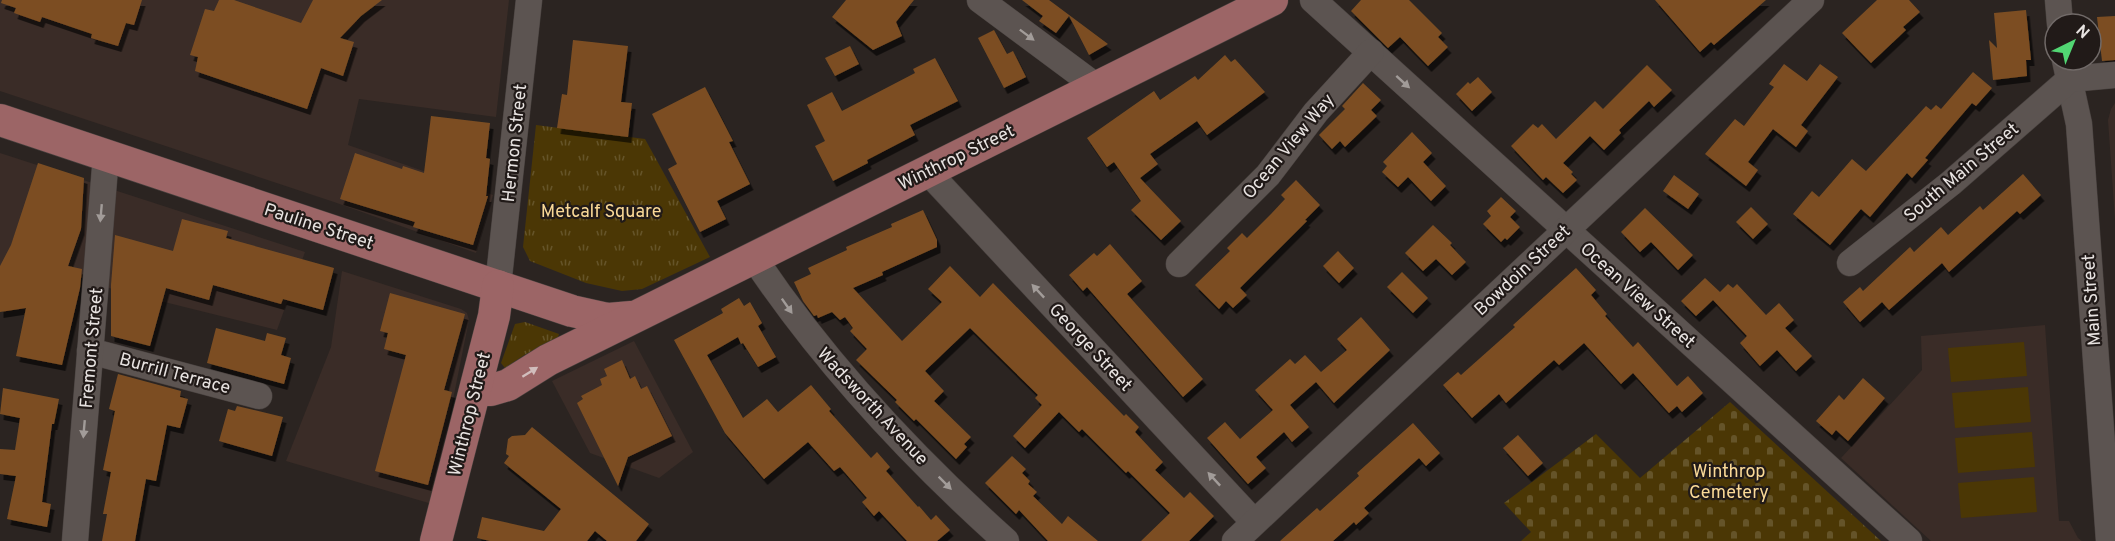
<svg xmlns="http://www.w3.org/2000/svg" width="2115" height="541" font-family="Overpass,sans-serif">
<style>
.built{fill:#3a2c27}
.grass{fill:url(#grass-tufts)}
.cemetery{fill:url(#cemetery-stones)}
.garden{fill:#4b3705}
.building{fill:#7b4e23;filter:url(#shadow)}
.lines{fill:none;stroke-linecap:round;stroke-linejoin:round}
.minor-casing{stroke:#47403e;stroke-width:27}
.major-casing{stroke:#47403e;stroke-width:33}
.minor{stroke:#5c5451;stroke-width:26}
.major{stroke:#9c6566;stroke-width:32}
.oneway{fill:#a29c99}
.oneway2{fill:#d1bdbc}
.labels{text-anchor:middle;stroke-width:4.5;stroke-linejoin:round;paint-order:stroke}
.street-label{font-size:18px;fill:#e8e3e1;stroke:#211a18}
.park-label{font-size:18px;fill:#fad997;stroke:#211a18}
</style>
<defs>
<pattern id="grass-tufts" width="24" height="20" patternUnits="userSpaceOnUse" patternTransform="scale(1.5)"><rect width="24" height="20" fill="#4b3705"/><path d="M3 7l-1-3M5 7V3M7 7l1-3M15 17l-1-3M17 17v-4M19 17l1-3" fill="none" stroke="#655429"/></pattern>
<pattern id="cemetery-stones" width="16" height="16" patternUnits="userSpaceOnUse" patternTransform="scale(1.5)"><rect width="16" height="16" fill="#4b3705"/><path d="M2 7V4a2 2 0 0 1 4 0v3zM10 15v-3a2 2 0 0 1 4 0v3z" fill="#655429"/></pattern>
<filter id="shadow"><feDropShadow dx="3.5" dy="6" stdDeviation="0" flood-color="#0009"/></filter>
</defs>
<rect width="100%" height="100%" fill="#2b2421"/>
<g class="built">
<path d="M0 0H509L496 117 359 99 348 145 493 195 476 253 334 202 0 91Z"/>
<path d="M2115 103V220L2108 120 2111 109Z"/>
<path d="M0 153 305 252 277 330 112 289 12 253 0 276Z"/>
<path d="M342 271 461 309 467 313 469 320 432 504 286 461 331 347Z"/>
<path d="M2045 325 2059 521H2069L2078 538 2082 541H1931L1841 458 1922 370 1921 336Z"/>
<path d="M634 341 693 452 659 478 590 453 552 381Z"/>
</g>
<g class="grass">
<path d="M536 125 645 139 710 257 642 289 622 291 586 283 530 261 523 247Z"/>
<path d="M525 322 559 334 557 340 526 354 505 368 501 363 515 324Z"/>
</g>
<path class="cemetery" d="M1730 402 1881 541H1521L1531 532 1504 503 1596 434 1640 478Z"/>
<g class="garden">
<path d="M2024 342 2027 376 1951 382 1948 348Z"/>
<path d="M2028 387 2031 422 1955 428 1952 393Z"/>
<path d="M2032 432 2035 467 1958 473 1955 438Z"/>
<path d="M2034 477 2037 512 1961 518 1958 483Z"/>
</g>
<g class="building">
<path d="M2 0H142L134 25 126 23 118 46 91 38 92 34 42 17 40 22 14 13 16 8 1 3Z"/>
<path d="M219 0H234L301 23 313 0H382L361 16 340 38 354 42 343 76 321 68 307 109 195 71 198 57 190 55 205 9 214 11Z"/>
<path d="M846 0H914L896 22 902 36 873 50 832 17Z"/>
<path d="M1022 0H1049L1108 44 1089 55 1069 16 1056 33 1039 21 1043 16Z"/>
<path d="M1361 0H1409L1442 33 1438 37 1448 47 1428 66 1400 37 1388 48 1351 11Z"/>
<path d="M1655 0H1766L1714 45 1711 42 1700 52Z"/>
<path d="M1877 0H1909L1920 12 1903 27 1906 30 1871 63 1842 33Z"/>
<path d="M2026 10 2031 60H2026L2027 76 1993 80 1989 40 1997 48 1994 13Z"/>
<path d="M2115 16V60L2102 61 2097 17Z"/>
<path d="M994 30 1007 54 1013 51 1026 77 1004 88 978 38Z"/>
<path d="M573 40 628 46 621 102 632 103 628 137 557 128 562 94 567 95Z"/>
<path d="M850 46 859 64 835 76 825 58Z"/>
<path d="M1225 55 1231 62 1235 59 1265 92 1207 135 1197 121 1150 154 1158 164 1140 178 1181 221 1161 240 1131 210 1141 201 1114 162 1107 167 1087 138 1154 91 1160 100 1195 76 1198 80Z"/>
<path d="M935 58 958 101 910 125 915 135 867 160 868 163 833 181 815 146 825 141 807 105 832 92 842 111 915 73 913 69Z"/>
<path d="M1784 64 1807 81 1820 64 1838 77 1801 125 1808 131 1796 147 1773 129 1748 162 1758 170 1746 186 1705 154 1735 119 1744 126 1774 87 1769 84Z"/>
<path d="M1647 65 1672 90 1654 107 1649 101 1619 130 1621 133 1604 150 1590 136 1563 163 1573 172 1571 174 1577 180 1563 193 1546 177 1543 180 1511 146 1533 124 1538 128 1542 124 1556 139 1595 101 1603 109Z"/>
<path d="M1973 72 1992 88 1976 106 1972 103 1925 158 1928 160 1912 178 1907 173 1870 217 1861 209 1830 245 1793 214 1812 191 1819 197 1852 159 1866 171 1926 106 1931 110 1936 105 1941 109Z"/>
<path d="M1478 77 1492 92 1472 111 1456 94 1468 82 1470 84Z"/>
<path d="M1363 83 1381 100 1371 110 1377 116 1345 147 1340 141 1332 149 1319 135 1345 109 1342 106Z"/>
<path d="M705 87 733 141 729 142 750 184 717 201 726 219 700 232 668 169 677 164 652 114Z"/>
<path d="M431 116 490 123 486 158 490 159 486 196H488L473 245 413 227 415 222 340 199 355 153 402 169 403 166 424 173Z"/>
<path d="M1412 132 1432 153 1423 162 1446 186 1431 201 1408 177 1398 187 1382 172 1387 166 1383 162Z"/>
<path d="M38 163 84 178 81 229 68 266 82 269 80 288 62 365 16 356 26 308 0 312V266L11 245Z"/>
<path d="M2023 174 2041 195 2020 214 2017 211 1949 272 1942 263 1889 310 1882 302 1860 322 1843 302 1860 287 1863 291 1910 247 1914 252 1941 227 1948 235 1980 206 1983 210Z"/>
<path d="M1674 175 1699 194 1688 209 1663 191Z"/>
<path d="M1296 180 1320 205 1305 220 1307 221 1240 288 1247 295 1233 308 1226 301 1219 309 1195 285 1230 251 1227 248 1242 233 1247 238 1271 214 1285 199 1281 195Z"/>
<path d="M1501 197 1516 211 1510 217 1520 227 1507 240 1505 238 1501 242 1483 224 1491 216 1487 211Z"/>
<path d="M1751 207 1768 224 1753 239 1736 222Z"/>
<path d="M1645 208 1693 255 1678 270 1651 242 1640 252 1621 232Z"/>
<path d="M923 210 937 240V247L882 272 883 275 853 288 902 341 942 302 928 289 950 266 980 297 993 283 1124 416 1126 414 1139 427 1135 432 1163 462 1155 470 1184 498 1190 492 1214 516 1189 541H1141L1170 513 1128 471 1126 473 1082 429 1079 432 1059 412 1025 448 1013 436 1042 405 1035 398 1038 395 970 328 925 371 944 391 934 401 971 437 964 444 967 447 956 459 916 419 914 421 895 402 897 400 856 360 867 349 850 331 853 328 845 317 840 320 832 312 818 318 817 315 814 316 803 301 794 282 811 274 808 268 847 250 846 247 892 227 891 224Z"/>
<path d="M182 219 228 231 226 238 334 268 323 310 283 299 281 304 213 285 209 300 166 288 150 346 111 336V285L115 235 173 251Z"/>
<path d="M1433 225 1452 243 1450 245 1466 262 1452 275 1436 259 1423 271 1405 253Z"/>
<path d="M1110 244 1142 281 1127 294 1203 379 1183 397 1087 287 1083 291 1069 275 1094 253 1097 256Z"/>
<path d="M1338 251 1354 268 1339 283 1323 266Z"/>
<path d="M1576 268 1596 290 1591 295 1607 314 1605 316 1633 347 1638 342 1677 386 1688 376 1703 393 1682 412 1677 406 1669 413 1633 373 1621 384 1584 343 1559 365 1554 360 1506 403 1499 394 1472 418 1443 385 1458 372 1461 375 1515 327 1513 325Z"/>
<path d="M1402 272 1428 298 1413 313 1387 287Z"/>
<path d="M1705 278 1720 292 1728 284 1733 288 1737 284 1766 315 1779 303 1794 320 1785 328 1812 356 1796 371 1777 350 1760 366 1740 343 1747 336 1713 300 1696 316 1681 301Z"/>
<path d="M390 293 465 314 444 390 452 392 428 485 375 471 406 355 384 349 388 333 380 331Z"/>
<path d="M739 298 744 306 750 302 762 323 758 326 776 357 758 367 743 343 741 344 738 337 707 355 743 418 767 399 778 412 811 385 831 409 829 411 871 458 877 452 890 467 886 471 918 507 919 506 931 520 936 515 950 530 937 541H907L879 511 874 516 862 502 867 498 840 467 834 471 808 442 764 479 725 433 674 340 723 313 721 309Z"/>
<path d="M1361 317 1390 350 1334 403 1316 382 1290 405 1309 427 1292 442 1284 432 1256 457 1266 468 1248 484 1207 438 1225 422 1240 439 1273 410 1255 390 1290 359 1295 364 1305 355 1321 372 1347 350 1337 339Z"/>
<path d="M216 328 265 341 267 333 286 338 281 355 291 358 284 384 207 363Z"/>
<path d="M622 360 630 379 635 376 641 389 647 386 672 436 628 457 618 486 577 403 583 399 581 396 602 385 600 379 607 376 604 369Z"/>
<path d="M118 374 181 391 180 397 188 399 180 428 167 425 156 481 146 479 135 541H102L107 514H103L111 472 103 470 115 411 109 409Z"/>
<path d="M1863 378 1885 398 1848 441 1836 430 1832 435 1816 421 1839 395 1844 400Z"/>
<path d="M3 388 59 399 54 424H52L42 502 51 504 47 527 7 519 16 476 0 474V449L15 450 20 418 0 414Z"/>
<path d="M237 406 283 417 272 456 219 441 228 409 235 411Z"/>
<path d="M1413 423 1440 453 1426 466 1419 458 1364 508 1369 513 1356 525 1354 522 1333 541H1280L1317 508 1320 511 1359 476 1357 473Z"/>
<path d="M532 427 649 524 636 541H607L595 531 587 541H490L477 538 482 517 544 531 561 509 504 463 509 456 506 454 508 439 512 436 525 435Z"/>
<path d="M1518 435 1543 463 1528 476 1503 448Z"/>
<path d="M1012 456 1026 469 1022 473 1030 481 1028 484 1037 492 1033 496 1062 524 1068 516 1098 541H1048L1019 510 1016 514 985 483Z"/>
</g>
<g class="lines">
<g class="minor-casing">
<g id="minor">
<path d="M980 0 1097 87"/>
<path d="M1313 0 1909 541"/>
<path d="M2058 0 2060 24"/>
<path d="M2065 60 2079 124 2109 541"/>
<path d="M927 171 1254 522"/>
<path d="M754 258C825 364 911 456 1006 541"/>
<path d="M1850 263 1951 183 2070 79 2115 75"/>
<path d="M1179 264 1268 175 1316 112 1371 52"/>
<path d="M498 286 529 0"/>
<path d="M90 351 259 396"/>
<path d="M75 541 106 155"/>
<path d="M1235 541 1811 0"/>
</g>
</g>
<g class="major-casing">
<g id="major">
<path d="M0 120 572 311 608 319 631 317"/>
<path d="M476 390H491L508 385 548 360 641 314 1272 0"/>
<path d="M436 541 494 316 498 286"/>
</g>
</g>
<use href="#minor" class="minor"/>
<use href="#major" class="major"/>
</g>
<defs><path id="oneway-solid" d="M-6-.8H1V-3.2L6.5 0L1 3.2V.8H-6Z" transform="scale(1.5)"/></defs>
<g class="oneway">
<use href="#oneway-solid" transform="translate(1027 35) rotate(37)"/>
<use href="#oneway-solid" transform="translate(1403 82) rotate(42)"/>
<use href="#oneway-solid" transform="translate(101 213) rotate(95)"/>
<use href="#oneway-solid" transform="translate(1038 291) rotate(-133)"/>
<use href="#oneway-solid" transform="translate(787 306) rotate(55)"/>
<use href="#oneway-solid" transform="translate(84 429) rotate(95)"/>
<use href="#oneway-solid" transform="translate(1214 479) rotate(-133)"/>
<use href="#oneway-solid" transform="translate(945 483) rotate(45)"/>
</g>
<use class="oneway2" href="#oneway-solid" transform="translate(530 372) rotate(-32)"/>
<g class="labels">
<g class="street-label">
<text transform="translate(514 143) rotate(-84)" y="6">Hermon Street</text>
<text transform="translate(1288 146) rotate(-50)" y="6">Ocean View Way</text>
<text transform="translate(956 157) rotate(-26)" y="6">Winthrop Street</text>
<text transform="translate(1961 172) rotate(-40)" y="6">South Main Street</text>
<text transform="translate(319 226) rotate(18)" y="6">Pauline Street</text>
<text transform="translate(1522 270) rotate(-43)" y="6">Bowdoin Street</text>
<text transform="translate(1638 295) rotate(42)" y="6">Ocean View Street</text>
<text transform="translate(2091 300) rotate(-94)" y="6">Main Street</text>
<text transform="translate(1091 347) rotate(47)" y="6">George Street</text>
<text transform="translate(91 348) rotate(-85)" y="6">Fremont Street</text>
<text transform="translate(175 373) rotate(15)" y="6">Burrill Terrace</text>
<text transform="translate(873 406) rotate(47)" y="6">Wadsworth Avenue</text>
<text transform="translate(469 414) rotate(-76)" y="6">Winthrop Street</text>
</g>
<g class="park-label">
<text x="601" y="217">Metcalf Square</text>
<text x="1729" y="477">Winthrop<tspan x="1729" dy="21">Cemetery</tspan></text>
</g>
</g>
<g transform="translate(2073 42) rotate(43)"><circle r="28" fill="#211a18" stroke="#716a68" stroke-width="1.5"/>
<path d="M0-4.5L10 22L0 15L-10 22Z" fill="#52d673"/>
<text y="-9" font-size="16" font-weight="bold" text-anchor="middle" fill="#e8e3e1">N</text>
</g>
</svg>
